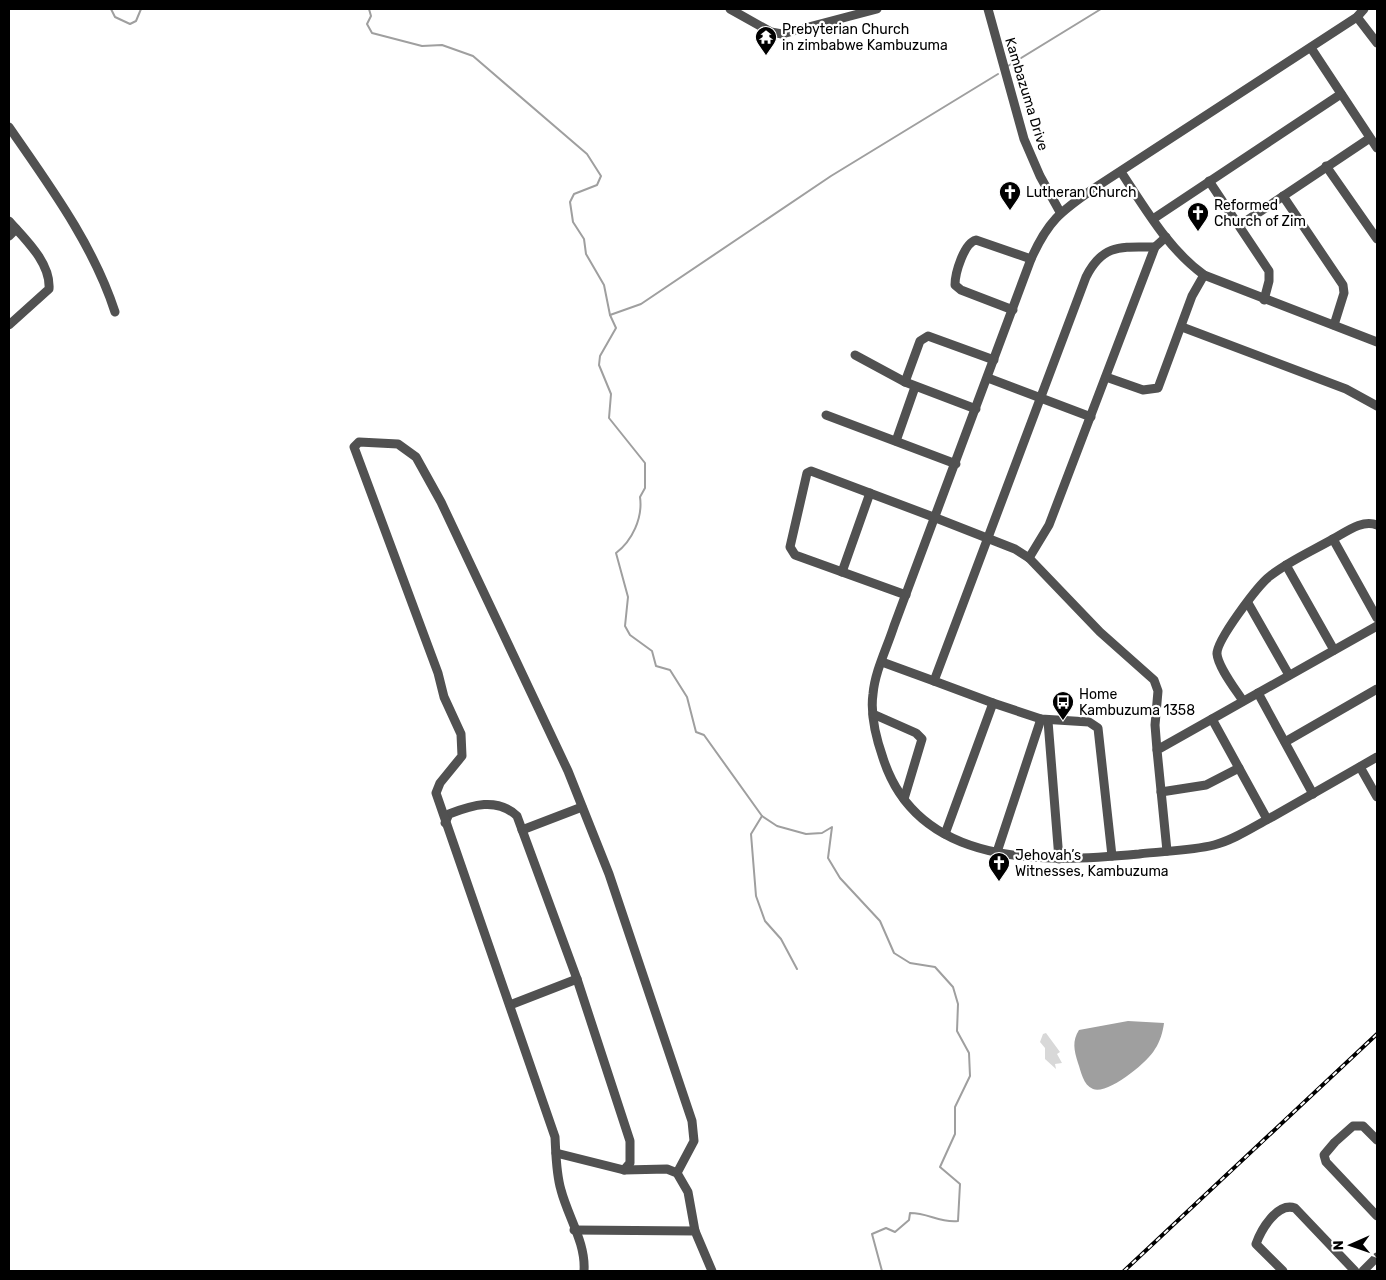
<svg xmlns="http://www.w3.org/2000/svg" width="1386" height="1280" font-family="Rubik,sans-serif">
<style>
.green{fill:#d8d8d8}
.water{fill:#9f9f9f}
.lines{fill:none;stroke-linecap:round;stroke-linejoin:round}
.stream{stroke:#9f9f9f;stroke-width:2}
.minor{stroke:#515151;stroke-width:9}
.rail-casing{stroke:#000;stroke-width:4}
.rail{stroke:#fff;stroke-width:2;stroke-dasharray:5.5;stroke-linecap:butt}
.labels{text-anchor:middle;stroke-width:4.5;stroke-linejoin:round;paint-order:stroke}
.poi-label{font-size:14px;fill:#000;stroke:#fff;text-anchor:start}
.street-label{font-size:14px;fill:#000;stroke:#fff}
</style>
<rect width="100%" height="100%" fill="#fff"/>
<path class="green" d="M1046 1033 1060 1052 1057 1054 1062 1063 1055 1064 1056 1069 1045 1059V1048L1040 1042 1043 1034Z"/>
<path class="water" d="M1128 1021 1164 1023C1163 1031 1160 1042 1155 1049 1148 1062 1108 1095 1093 1089 1083 1085 1081 1071 1078 1063 1074 1050 1072 1041 1079 1030Z"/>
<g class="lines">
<g class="stream">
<path d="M111 9 115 17 130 24 136 21 141 9"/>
<path d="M369 9 371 16 367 24 372 33 422 46 442 45 473 56 587 154 601 176 597 185 574 194 570 202 573 222 584 239 586 254 604 285 610 315 616 328 600 356 599 365 611 394 609 418 645 463V488L640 497C643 518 632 541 616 553L628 597 625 626 630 635 652 651 656 666 670 670 687 697 696 732 704 735 762 816 777 826 806 834 822 833 832 827 828 858 840 878 880 921 894 953 910 963 935 967 953 987 958 1004 957 1031 969 1053 970 1076 955 1107V1134L940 1167 960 1184 958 1221C939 1223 929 1213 910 1213L909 1220 895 1232 886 1228 872 1234 882 1271"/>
<path d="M1008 66 1101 9"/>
<path d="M610 315 641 304 831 176 998 74"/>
<path d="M762 816 751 834 756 896 765 921 781 939 797 969"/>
</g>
<g class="minor">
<path d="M730 9 771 32 782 34 877 9"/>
<path d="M988 9 1024 139 1040 176 1060 212"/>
<path d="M1364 9 1357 17 1093 189C1060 212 1048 221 1031 259L894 626C887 648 875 671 873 694 870 715 876 738 883 758 918 868 1045 863 1139 854 1163 851 1190 851 1214 845 1234 840 1253 827 1272 817 1307 797 1342 777 1377 757"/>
<path d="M1357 17 1377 43"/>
<path d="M1311 48 1377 148"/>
<path d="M9 127C49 185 93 244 115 312"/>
<path d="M1326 166 1377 239"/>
<path d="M1121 172C1145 208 1168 249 1204 275L1377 342"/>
<path d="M1209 181 1269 271V281L1264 300"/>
<path d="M1283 196 1343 285 1344 293 1334 325"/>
<path d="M1153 219 1341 94"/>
<path d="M9 221C25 239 51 263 49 289L9 325"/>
<path d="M1240 225 1370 138"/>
<path d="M9 236 16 229"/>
<path d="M1013 310 961 290 955 285C955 273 964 243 976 240L1031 259"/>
<path d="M1182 327 1346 389 1377 406"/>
<path d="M855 355 905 382 976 409"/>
<path d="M1106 377 1143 390 1158 388 1192 296 1204 275"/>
<path d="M988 378 1091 417"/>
<path d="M905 382 920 341 928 336 994 360"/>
<path d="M826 415 956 464"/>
<path d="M896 441 915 387"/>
<path d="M1333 539C1346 532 1362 519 1377 525"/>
<path d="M1029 558 1100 632 1154 680 1158 691 1155 725 1157 750"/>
<path d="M1286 565 1334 650"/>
<path d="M842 572 870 493"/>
<path d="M906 595 795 555 790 547 807 473 811 471 936 518 1015 549 1029 558 1049 525 1155 247 1166 237"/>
<path d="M1248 603 1289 675"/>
<path d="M882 662 934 681"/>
<path d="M1258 693 1313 794"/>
<path d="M1243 701C1236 690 1218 667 1217 654 1216 641 1258 585 1270 576 1289 561 1312 551 1333 539L1377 618"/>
<path d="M993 703 934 681 1086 277C1103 243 1122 247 1155 247"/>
<path d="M873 714 916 733 922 739 904 799"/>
<path d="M1048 721 1059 859"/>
<path d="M1285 742 1377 689"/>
<path d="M1360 767 1377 797"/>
<path d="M1161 792 1206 785 1239 768"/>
<path d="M1267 819 1212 719 1377 626"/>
<path d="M445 823 449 814C472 805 497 797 517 816L577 979 630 1141V1163L624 1170 556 1153"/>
<path d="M522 830 582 807"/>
<path d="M945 834 993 703 1041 719 1089 722 1098 728 1112 856"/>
<path d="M1167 851 1157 750 1212 719"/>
<path d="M997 852 1041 719"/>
<path d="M510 1005 577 979"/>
<path d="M1377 1140 1363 1126H1353L1335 1142 1324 1155 1326 1162 1377 1216"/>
<path d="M624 1170 667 1169 677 1173 688 1192 695 1231"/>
<path d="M574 1230 695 1231 712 1271"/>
<path d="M584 1271C586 1243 568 1217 561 1190 556 1173 556 1155 555 1137L436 793 440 783 462 756 461 734 444 697 438 673 354 447 359 442 398 444 416 457 441 502 568 771 609 874 692 1121 694 1141 677 1173"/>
<path d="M1283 1271 1256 1244C1261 1230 1277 1202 1295 1208L1355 1271"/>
<path d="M1363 1271 1377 1257"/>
</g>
<g class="rail-casing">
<path id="rail" d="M1124 1271 1377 1034"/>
</g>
<use href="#rail" class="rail"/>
</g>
<defs>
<g id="temple-pin" transform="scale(1.125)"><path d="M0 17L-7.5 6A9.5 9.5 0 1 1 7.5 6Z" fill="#000" stroke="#fff"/><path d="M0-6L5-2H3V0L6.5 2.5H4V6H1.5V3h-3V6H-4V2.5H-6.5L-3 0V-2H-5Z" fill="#fff"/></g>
<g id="church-pin" transform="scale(1.125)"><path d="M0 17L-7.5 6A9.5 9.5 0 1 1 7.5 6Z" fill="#000" stroke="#fff"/><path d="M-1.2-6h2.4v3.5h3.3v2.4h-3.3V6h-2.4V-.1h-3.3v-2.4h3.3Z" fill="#fff"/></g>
<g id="bus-pin" transform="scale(1.125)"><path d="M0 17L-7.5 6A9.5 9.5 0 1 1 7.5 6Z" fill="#000" stroke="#fff"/><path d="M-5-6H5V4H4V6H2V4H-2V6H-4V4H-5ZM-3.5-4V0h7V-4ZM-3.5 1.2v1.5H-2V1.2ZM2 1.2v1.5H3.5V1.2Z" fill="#fff"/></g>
</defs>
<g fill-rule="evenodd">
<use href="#temple-pin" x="766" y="37"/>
<use href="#church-pin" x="1010" y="192"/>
<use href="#church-pin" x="1198" y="213"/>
<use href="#bus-pin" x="1063" y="702"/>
<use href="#church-pin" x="999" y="863"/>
</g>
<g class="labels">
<g class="poi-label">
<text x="782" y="34">Prebyterian Church<tspan x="782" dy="16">in zimbabwe Kambuzuma</tspan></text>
<text x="1026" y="197">Lutheran Church</text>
<text x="1214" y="210">Reformed<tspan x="1214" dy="16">Church of Zim</tspan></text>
<text x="1079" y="699">Home<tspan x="1079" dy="16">Kambuzuma 1358</tspan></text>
<text x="1015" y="860">Jehovah’s<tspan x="1015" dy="16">Witnesses, Kambuzuma</tspan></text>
</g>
<g class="street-label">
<text transform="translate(1027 94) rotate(73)" y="5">Kambazuma Drive</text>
</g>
</g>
<rect width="1386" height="1280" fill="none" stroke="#000000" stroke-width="20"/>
<g transform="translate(1351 1245) rotate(268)" stroke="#ffffff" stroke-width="4" paint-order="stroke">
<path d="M0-4L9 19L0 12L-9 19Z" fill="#000000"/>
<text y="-8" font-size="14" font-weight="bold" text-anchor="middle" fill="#000000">N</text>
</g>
</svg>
